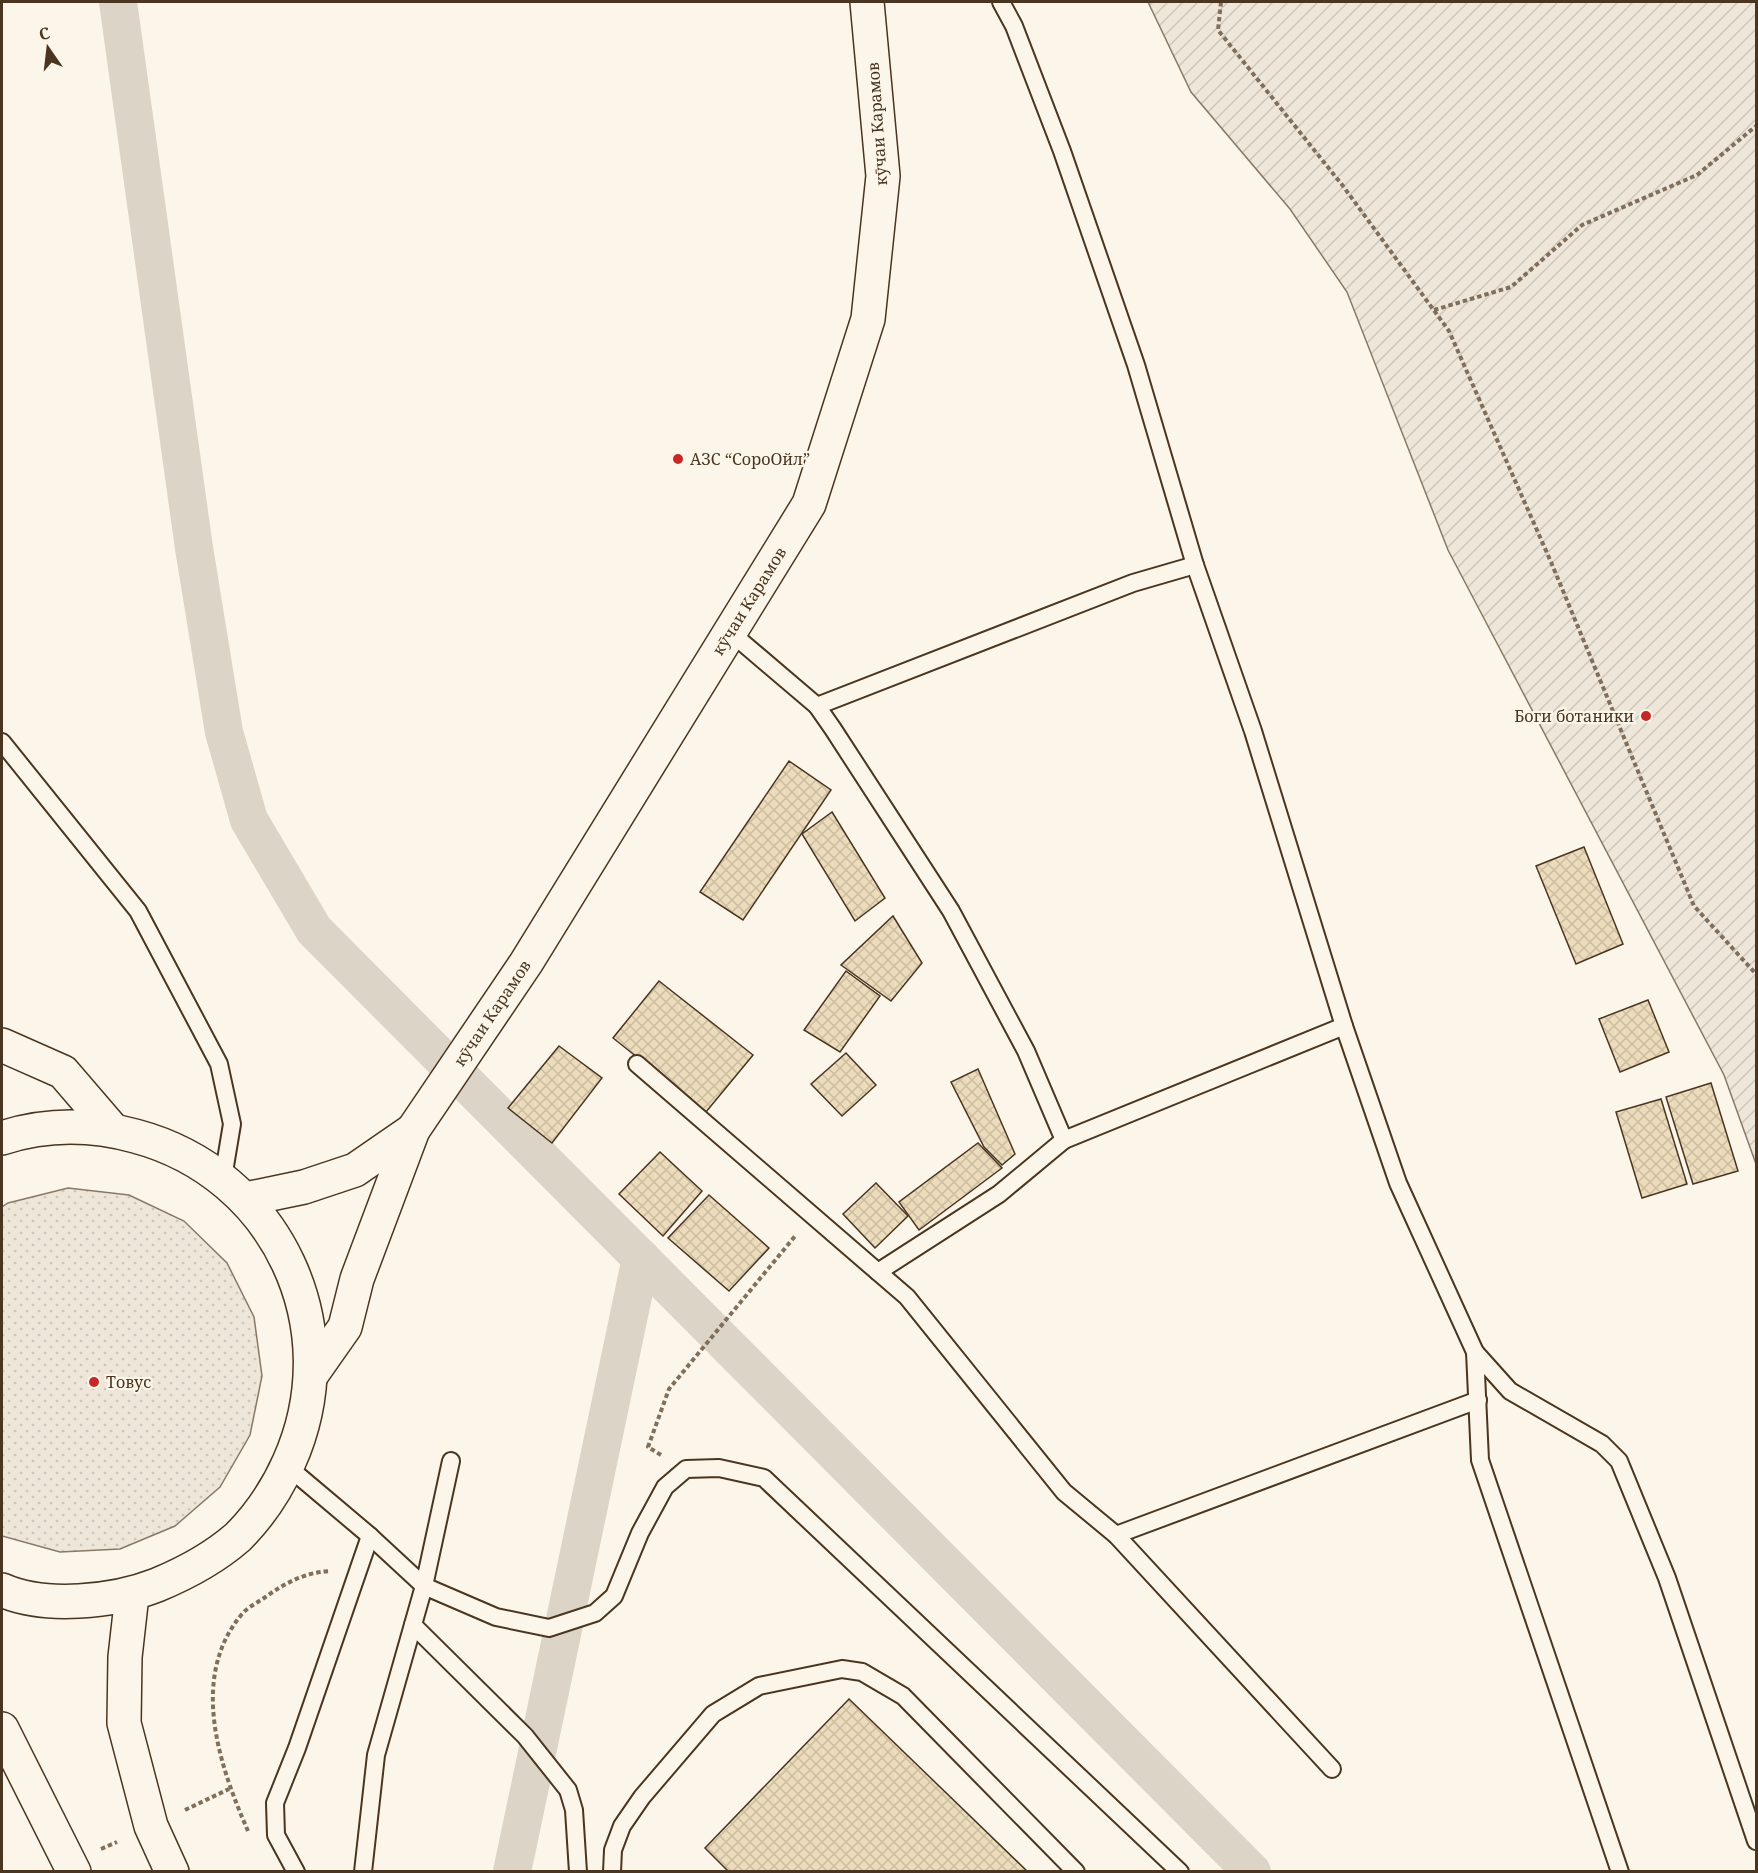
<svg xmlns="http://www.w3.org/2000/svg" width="1758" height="1873" font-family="'Noto Serif',serif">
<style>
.grass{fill:url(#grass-dots);stroke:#887966;stroke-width:1.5}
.garden{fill:url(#garden-furrows);stroke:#887966;stroke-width:1.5}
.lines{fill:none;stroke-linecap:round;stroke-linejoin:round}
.canal{stroke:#dcd4c6;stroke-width:38}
.building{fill:url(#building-cross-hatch);stroke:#4a3520;stroke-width:1.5}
.lane-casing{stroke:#4a3520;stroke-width:20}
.secondary-casing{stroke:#4a3520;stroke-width:36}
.path{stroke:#7f6f5c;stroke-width:4;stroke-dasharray:4.5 3;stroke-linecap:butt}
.lane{stroke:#fbf6e9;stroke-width:16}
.secondary{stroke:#fbf6e9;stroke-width:33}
.poi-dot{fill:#c62828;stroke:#fbf6e9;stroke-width:2}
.labels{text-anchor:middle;stroke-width:4.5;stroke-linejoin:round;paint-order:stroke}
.street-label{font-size:16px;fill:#4a3520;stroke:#fbf6e9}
.poi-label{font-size:16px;fill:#4a3520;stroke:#fbf6e9;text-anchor:start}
</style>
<defs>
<pattern id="grass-dots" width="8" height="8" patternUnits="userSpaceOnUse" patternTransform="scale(1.5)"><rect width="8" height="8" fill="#ede6d9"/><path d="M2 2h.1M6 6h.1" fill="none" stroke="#cdc6ba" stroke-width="1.8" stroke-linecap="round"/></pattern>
<pattern id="garden-furrows" width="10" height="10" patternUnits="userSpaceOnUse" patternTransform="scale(1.5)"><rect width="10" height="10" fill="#ede6d9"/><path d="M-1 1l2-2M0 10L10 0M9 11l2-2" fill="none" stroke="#cdc6ba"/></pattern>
<pattern id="building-cross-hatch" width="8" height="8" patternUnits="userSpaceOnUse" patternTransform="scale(1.5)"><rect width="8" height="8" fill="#ecdcbc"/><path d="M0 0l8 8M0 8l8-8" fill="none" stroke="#ccbda1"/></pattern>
</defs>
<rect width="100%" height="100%" fill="#fbf6e9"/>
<path class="grass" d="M68 1188 129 1195 184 1221 227 1263 254 1317 262 1376 250 1435 220 1487 175 1526 120 1549 60 1552 2 1536V1207L8 1203Z"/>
<path class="garden" d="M1148 2H1756V1164L1724 1075 1448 550 1347 292 1290 209 1191 92Z"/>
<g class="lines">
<g class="canal">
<path d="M118 2 194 548 224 732 249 820 314 930 1252 1872"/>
<path d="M512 1872 641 1258"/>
</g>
</g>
<g class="building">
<path d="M789 761 831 790 743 920 700 892Z"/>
<path d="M832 812 885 898 855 921 802 834Z"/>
<path d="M1584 847 1623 944 1576 964 1536 866Z"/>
<path d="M893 916 922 963 891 1001 841 965Z"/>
<path d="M846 971 880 996 840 1052 804 1030Z"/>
<path d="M659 981 753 1055 706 1112 613 1038Z"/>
<path d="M1648 1000 1669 1052 1620 1072 1599 1019Z"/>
<path d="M559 1046 602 1078 552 1143 508 1108Z"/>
<path d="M846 1053 876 1085 842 1116 811 1084Z"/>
<path d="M978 1069 1015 1154 1002 1165 984 1147 951 1082Z"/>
<path d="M1711 1083 1738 1171 1693 1184 1666 1097Z"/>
<path d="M1661 1099 1687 1184 1642 1198 1616 1112Z"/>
<path d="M978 1143 1002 1168 919 1230 899 1202Z"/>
<path d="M660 1152 702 1191 663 1236 619 1194Z"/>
<path d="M876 1183 908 1216 875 1248 843 1214Z"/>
<path d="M709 1195 769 1248 729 1291 668 1238Z"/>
<path d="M849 1699 1028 1872H729L705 1848Z"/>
</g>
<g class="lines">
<g class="lane-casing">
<g id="lane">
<path d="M1001 2 1014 26 1062 151 1136 365 1195 565 1253 731 1344 1026 1398 1183 1475 1352 1510 1391 1602 1444 1619 1461 1667 1578 1756 1841"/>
<path d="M730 632 817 706 833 729 951 911 1026 1051 1064 1140 1344 1026"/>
<path d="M817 706 1133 583 1195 565"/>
<path d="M2 742 138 911 219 1064 232 1124 223 1178"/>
<path d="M637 1064 878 1272"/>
<path d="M1064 1140 999 1194 878 1272 907 1297 1064 1492 1116 1535 1332 1769"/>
<path d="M1475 1352 1480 1460 1620 1872"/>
<path d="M287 1466 370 1536 424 1586 496 1617 549 1628 595 1613 614 1596 640 1533 665 1487 686 1469 719 1468 764 1478 1180 1872"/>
<path d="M1116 1535 1478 1400"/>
<path d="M413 1625 525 1736 568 1790 574 1810 578 1872"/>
<path d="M296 1872 276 1835 275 1803 297 1748 370 1536"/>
<path d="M363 1872 376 1755 424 1586 451 1461"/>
<path d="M612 1872 613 1850 622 1826 642 1797 713 1714 759 1686 842 1669 862 1672 903 1696 1076 1872"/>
</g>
</g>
<g class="secondary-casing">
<g id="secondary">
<path d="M2 1045 63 1072 112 1129"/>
<path d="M2 1138C45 1124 91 1124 135 1136 278 1174 349 1328 289 1462 277 1489 259 1516 238 1537 214 1558 186 1573 157 1585 114 1602 44 1609 2 1590"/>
<path d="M246 1199 304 1187 355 1170 413 1130"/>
<path d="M312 1374 345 1327 357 1279 413 1130 526 963 809 504 868 319 883 176 867 2"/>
<path d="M132 1595 125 1657 124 1723 151 1826 172 1872"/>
<path d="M2 1729 74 1872"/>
</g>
</g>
<g class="path">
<path d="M1221 2 1218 30 1343 186 1449 331 1551 562 1694 906 1756 974"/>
<path d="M1434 310 1511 287 1582 225 1697 175 1756 126"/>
<path d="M661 1455 648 1447 669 1389 796 1235"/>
<path d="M185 1810 229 1789"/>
<path d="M248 1831C219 1765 189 1677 242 1614 248 1607 257 1603 264 1598 285 1583 305 1572 331 1571"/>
<path d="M101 1849 117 1842"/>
</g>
<use href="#lane" class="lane"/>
<use href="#secondary" class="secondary"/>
</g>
<g class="poi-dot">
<circle cx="678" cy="459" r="6"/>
<circle cx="1646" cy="716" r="6"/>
<circle cx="94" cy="1382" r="6"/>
</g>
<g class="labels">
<g class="street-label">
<text transform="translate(877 124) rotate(-94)" y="6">кӯчаи Карамов</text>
<text transform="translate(749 601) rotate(-58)" y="6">кӯчаи Карамов</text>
<text transform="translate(492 1013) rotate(-56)" y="6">кӯчаи Карамов</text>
</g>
<g class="poi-label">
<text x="690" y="465">АЗС “СороОйл”</text>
<text x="1634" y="722" text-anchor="end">Боги ботаники</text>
<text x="106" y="1388">Товус</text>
</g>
</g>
<rect width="1758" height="1873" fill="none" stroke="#4a3520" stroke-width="6"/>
<g transform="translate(48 48) rotate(346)" stroke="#fbf6e9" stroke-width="4.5" paint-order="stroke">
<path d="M0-4.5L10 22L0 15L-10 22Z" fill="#4a3520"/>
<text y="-9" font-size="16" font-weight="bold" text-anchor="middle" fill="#4a3520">С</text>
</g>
</svg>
